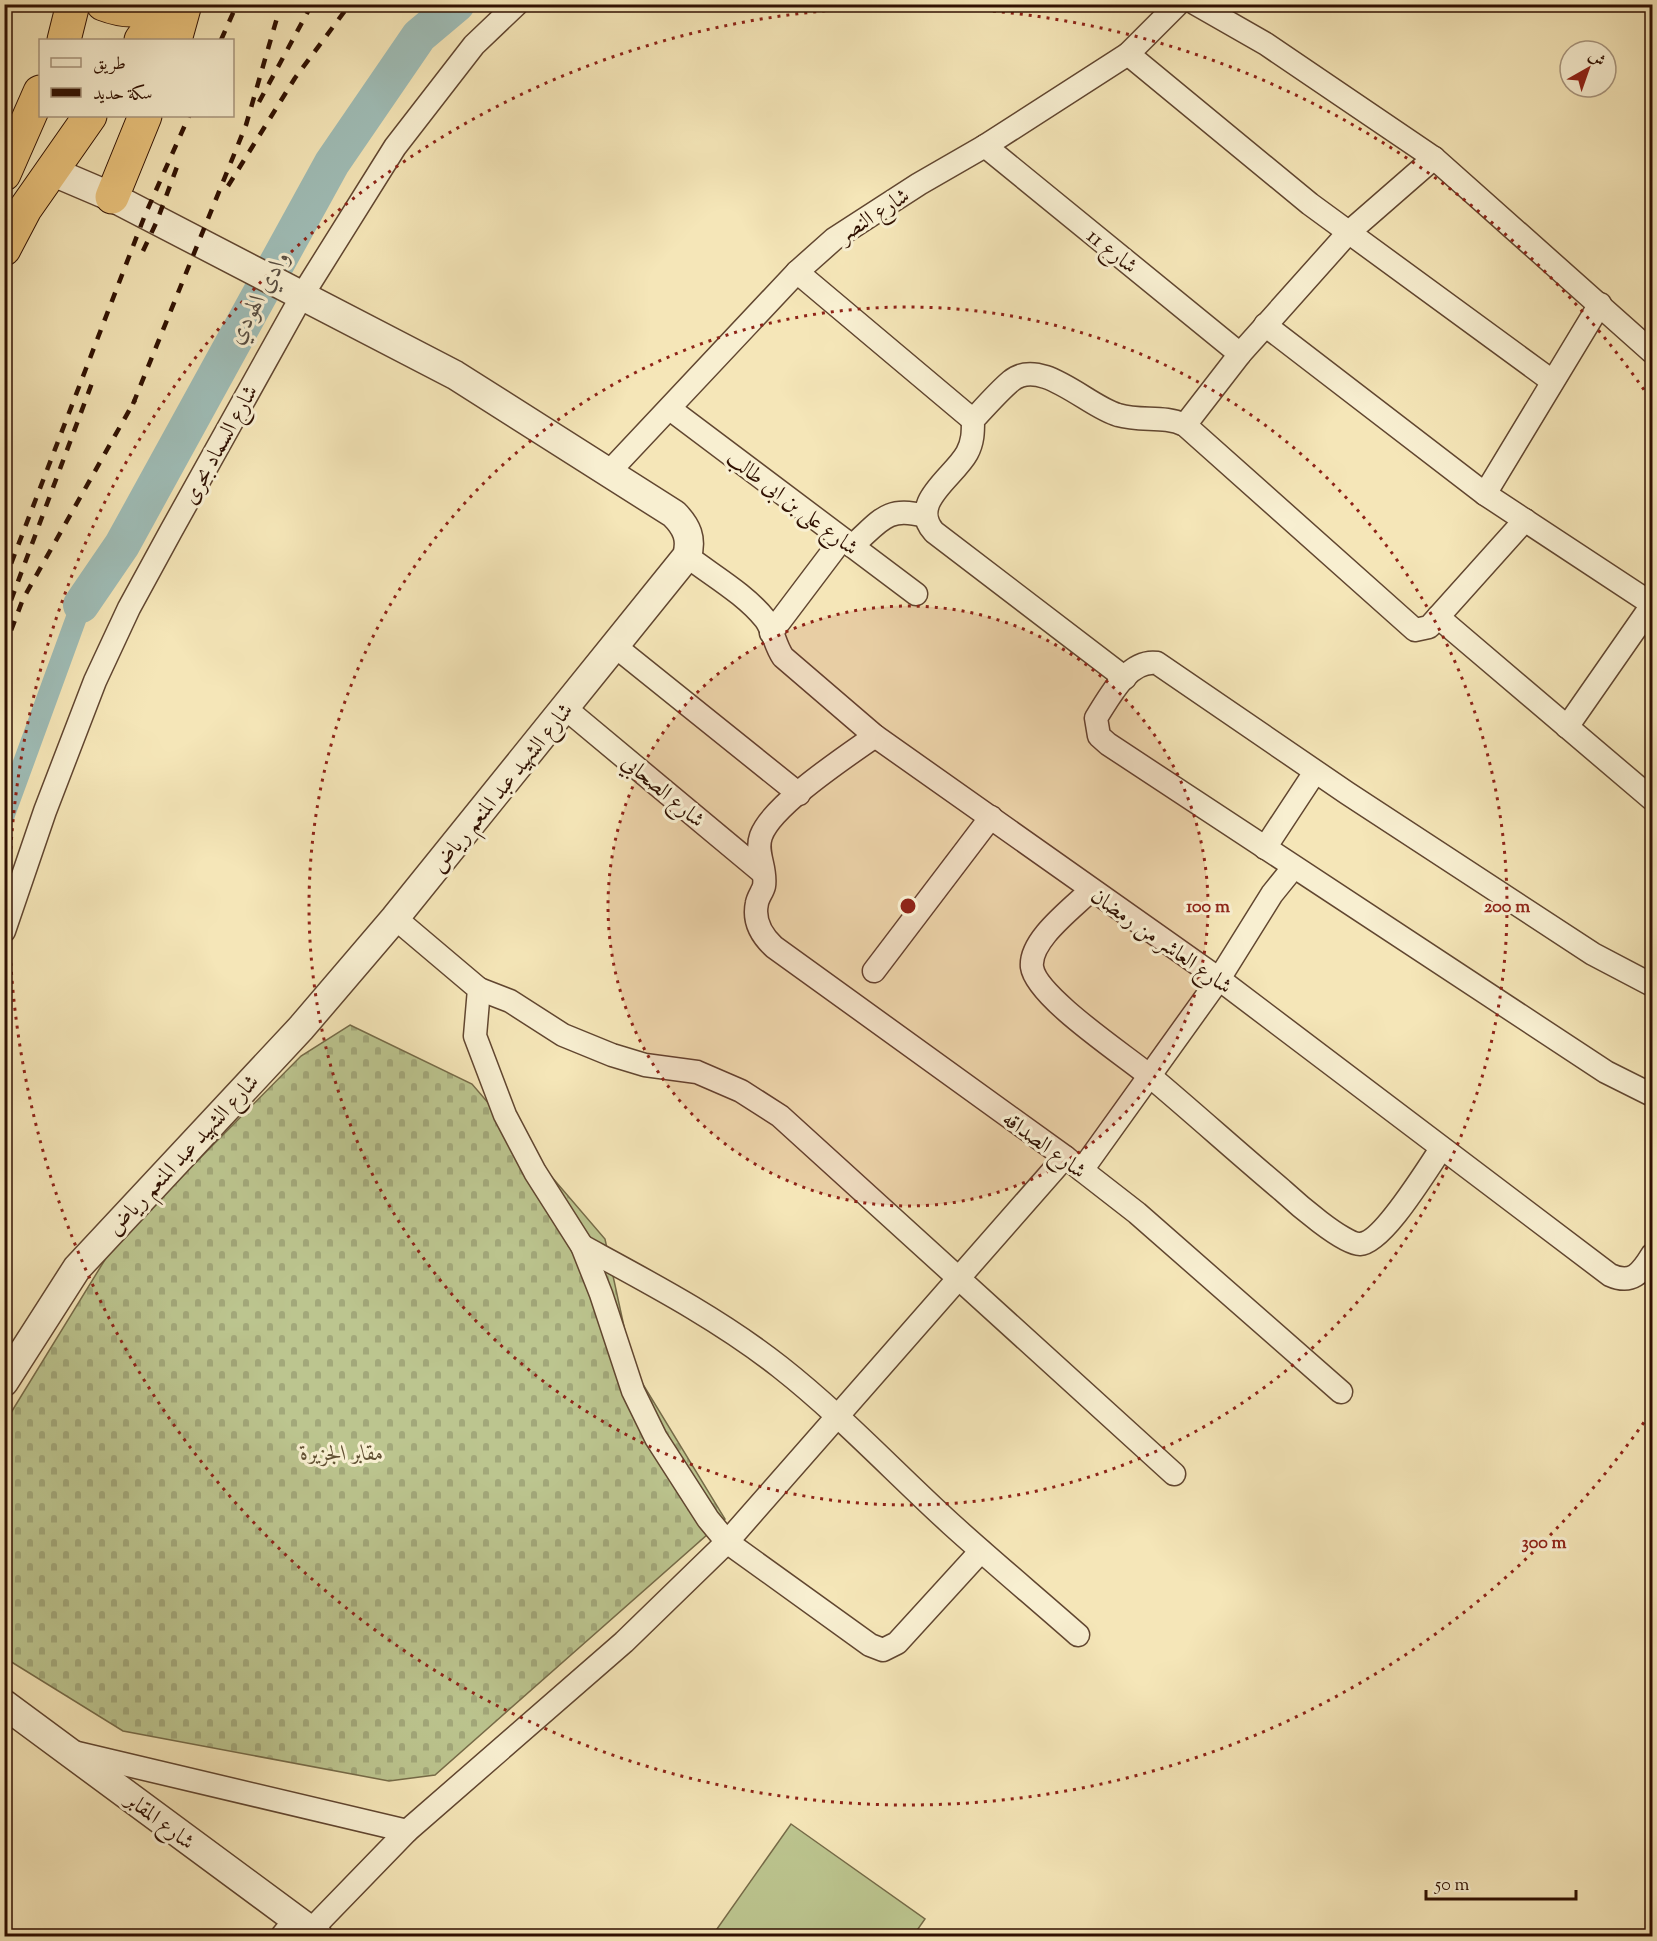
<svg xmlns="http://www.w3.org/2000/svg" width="1657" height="1941" font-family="'Sorts Mill Goudy',Amiri,serif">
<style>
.cemetery{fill:url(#cemetery-stones);stroke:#766b48;stroke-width:1.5}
.pitch{fill:#bcc58f;stroke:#766b48;stroke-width:1.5}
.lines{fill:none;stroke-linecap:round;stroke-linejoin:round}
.canal{stroke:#9fbdb7;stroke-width:21}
.river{stroke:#9fbdb7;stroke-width:36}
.minor-casing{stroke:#614630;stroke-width:25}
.tertiary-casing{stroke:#614630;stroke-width:31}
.trunk-casing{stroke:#301102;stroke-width:35}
.minor{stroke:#f8efd1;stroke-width:22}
.tertiary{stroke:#f8efd1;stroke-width:28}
.trunk{stroke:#eac37c;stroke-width:33}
.rail{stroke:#301102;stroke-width:4.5;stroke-dasharray:10 10;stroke-linecap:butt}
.ring{fill:none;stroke:#8f2418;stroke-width:3;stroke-dasharray:3 6}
.labels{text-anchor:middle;stroke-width:6;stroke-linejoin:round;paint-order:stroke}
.street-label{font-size:22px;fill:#301102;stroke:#f8efd1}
.park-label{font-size:22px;font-style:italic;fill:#615033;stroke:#f8efd1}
.water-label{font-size:24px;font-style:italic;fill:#574d41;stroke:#f8efd1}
.centre{fill:#8f2418;stroke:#f8efd1;stroke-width:3}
.ring-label{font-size:18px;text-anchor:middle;font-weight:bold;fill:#8f2418;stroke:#f8efd1;stroke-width:6;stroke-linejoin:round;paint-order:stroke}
</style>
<defs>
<pattern id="cemetery-stones" width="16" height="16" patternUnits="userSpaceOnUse" patternTransform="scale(1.5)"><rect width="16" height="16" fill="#bcc58f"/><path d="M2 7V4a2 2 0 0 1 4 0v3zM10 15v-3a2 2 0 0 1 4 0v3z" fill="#a2a87a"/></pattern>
</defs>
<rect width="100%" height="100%" fill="#f5e6b8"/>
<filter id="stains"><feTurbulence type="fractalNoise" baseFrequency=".00333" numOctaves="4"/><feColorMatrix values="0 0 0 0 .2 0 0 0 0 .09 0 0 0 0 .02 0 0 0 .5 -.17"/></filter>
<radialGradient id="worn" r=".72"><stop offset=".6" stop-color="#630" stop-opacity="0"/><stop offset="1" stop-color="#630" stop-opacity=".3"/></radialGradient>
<path class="cemetery" d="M350 1025 472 1084 605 1239 633 1368 725 1519 435 1775 389 1781 123 1731 5 1658 4 1424 114 1245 301 1056Z"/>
<path class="pitch" d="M791 1824 925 1919 913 1936H712Z"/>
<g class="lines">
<path class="canal" d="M4 816 81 605"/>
<path class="river" d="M81 605 122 545 332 163 419 36 457 4"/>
<g class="minor-casing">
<g id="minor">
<path d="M1196 4 1266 44 1434 158 1652 352"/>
<path d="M1128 54 1310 204 1552 381"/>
<path d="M985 146 1240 354"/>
<path d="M797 272 973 420"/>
<path d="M1600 304 1485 494 1652 604"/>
<path d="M1265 325 1485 494"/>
<path d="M670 409 916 594"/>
<path d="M1185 425 1240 354 1348 233 1434 158"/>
<path d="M609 472 797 272 834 239 919 184 985 146 1128 54 1178 4"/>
<path d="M852 546C879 523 886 505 924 516"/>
<path d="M687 556C713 576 745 594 765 619 773 629 775 646 783 657L875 736 1219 979 1610 1275C1632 1285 1641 1273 1652 1255"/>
<path d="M1438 617 1652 799"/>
<path d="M771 633 842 539"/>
<path d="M616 647 799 794"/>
<path d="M1125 678 934 532C908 503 954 477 967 453 973 442 973 432 973 420 985 407 998 392 1011 381 1041 356 1088 407 1118 415 1142 422 1163 415 1185 425L1415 630 1429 627 1525 520"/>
<path d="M565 708 763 873"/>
<path d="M1567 727 1652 605"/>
<path d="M875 736C847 756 772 805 761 836 755 853 767 868 764 886 763 891 758 897 757 903 753 921 761 935 774 947L1065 1157 1137 1213 1341 1392"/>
<path d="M1265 848 1315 772"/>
<path d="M1091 890C1073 908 1029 940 1032 967 1036 997 1126 1056 1151 1077 1195 1114 1238 1153 1282 1190 1295 1202 1344 1245 1360 1244 1383 1243 1427 1169 1441 1149"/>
<path d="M395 918 479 989 475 1036 505 1115 535 1172 582 1246 601 1294 633 1391 656 1438 708 1519 727 1542 870 1645 883 1650 897 1643 981 1551"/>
<path d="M4 931 45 811 95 681 129 608 171 531 303 294 395 147 474 45 517 4"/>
<path d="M874 971 991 817"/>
<path d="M1652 985 1593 954 1347 793 1157 663C1128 659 1109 698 1096 718L1099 736 1108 744 1606 1072 1652 1095"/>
<path d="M479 989 510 1001 563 1035 612 1055 645 1065 697 1072 741 1091 780 1116 1174 1474"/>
<path d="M1082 1170 1219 979 1272 894 1293 868"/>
<path d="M582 1246C650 1283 719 1319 780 1367 841 1415 894 1472 951 1524 993 1562 1036 1598 1078 1635"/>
<path d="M73 1752 407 1831"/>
<path d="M310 1931 407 1831 624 1642 727 1542 1065 1157"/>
<path d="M282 1936 295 1920"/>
</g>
</g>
<g class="tertiary-casing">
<g id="tertiary">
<path d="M4 1382 77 1268 301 1028 395 918 687 556C692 539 687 527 674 514L455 375 112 197 51 171"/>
<path d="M4 1704 318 1936"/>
</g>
</g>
<g class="trunk-casing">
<g id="trunk">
<path d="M103 4C124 12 140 12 160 4"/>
<path d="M64 40 73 4"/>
<path d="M141 40 166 4"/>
<path d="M175 40 185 4"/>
<path d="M4 174 40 92"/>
<path d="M112 197 145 116"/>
<path d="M4 249 25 209 90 116"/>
</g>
</g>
<use href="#minor" class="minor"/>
<use href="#tertiary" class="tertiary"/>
<use href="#trunk" class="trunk"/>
<g class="rail">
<path d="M221 40 237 4"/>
<path d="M259 102 312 4"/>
<path d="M228 186 295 78 350 4"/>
<path d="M143 251 157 221 178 164"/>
<path d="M133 404 246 125 281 4"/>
<path d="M4 582 145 215 189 116"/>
<path d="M4 619 92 383"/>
<path d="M4 649 23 599 135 400"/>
</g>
</g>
<circle cx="908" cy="906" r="300" fill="#8f2418" fill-opacity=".12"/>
<g class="ring">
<circle cx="908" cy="906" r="300"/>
<circle cx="908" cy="906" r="599"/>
<path d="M1649 1415A899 899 0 1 1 1649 397"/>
</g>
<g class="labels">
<g class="street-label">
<text transform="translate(873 214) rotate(-33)" y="8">شارع النصر</text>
<text transform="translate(1113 250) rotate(39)" y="8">شارع 11</text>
<text transform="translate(219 444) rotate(-61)" y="8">شارع السماد بحرى</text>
<text transform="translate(793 502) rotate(37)" y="8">شارع على بن ابى طالب</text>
<text transform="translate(501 787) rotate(-51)" y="8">شارع الشهيد عبد المنعم رياض</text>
<text transform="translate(664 790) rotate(40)" y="8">شارع الصحابي</text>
<text transform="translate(1162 940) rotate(35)" y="8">شارع العاشر من رمضان</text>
<text transform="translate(1045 1144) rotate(36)" y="8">شارع الصداقه</text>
<text transform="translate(182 1154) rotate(-47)" y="8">شارع الشهيد عبد المنعم رياض</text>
<text transform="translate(161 1820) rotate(37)" y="8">شارع المقابر</text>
</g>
<g class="park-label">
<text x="342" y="1460">مقابر الجزيرة</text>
</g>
<g class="water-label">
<text transform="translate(258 297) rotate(-61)" y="8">وادي الهودي</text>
</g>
</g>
<circle cx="908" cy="906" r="9" class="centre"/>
<g class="ring-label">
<text x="1208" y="912">100 m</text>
<text x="1507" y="912">200 m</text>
<text x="1544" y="1548">300 m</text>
</g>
<rect width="1657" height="1941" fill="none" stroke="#f5e6b8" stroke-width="24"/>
<rect x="6" y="6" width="1645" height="1929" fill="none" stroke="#301102" stroke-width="3"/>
<rect x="12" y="12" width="1633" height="1917" fill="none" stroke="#301102" stroke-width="1.5"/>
<rect x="39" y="39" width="195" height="78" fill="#f8efd1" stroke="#a8967e" stroke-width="1.5"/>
<rect x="51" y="58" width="30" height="9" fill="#f8efd1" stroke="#a8967e" stroke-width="1.5"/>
<text x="93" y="69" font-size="18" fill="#301102">طريق</text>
<rect x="51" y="88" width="30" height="9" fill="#301102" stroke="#a8967e" stroke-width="1.5"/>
<text x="93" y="99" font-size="18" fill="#301102">سكة حديد</text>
<g transform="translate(1588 69) rotate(40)"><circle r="28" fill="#f8efd1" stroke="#a8967e" stroke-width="1.5"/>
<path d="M0-4.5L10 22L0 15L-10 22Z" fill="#8f2418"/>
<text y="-9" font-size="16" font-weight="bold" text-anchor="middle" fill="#301102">ش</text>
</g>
<path d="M1426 1890v9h150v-9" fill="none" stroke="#301102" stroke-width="3"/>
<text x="1435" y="1890" font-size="18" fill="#301102" stroke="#f8efd1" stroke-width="4.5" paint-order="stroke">50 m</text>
<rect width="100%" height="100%" filter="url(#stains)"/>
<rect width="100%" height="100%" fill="url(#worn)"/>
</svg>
